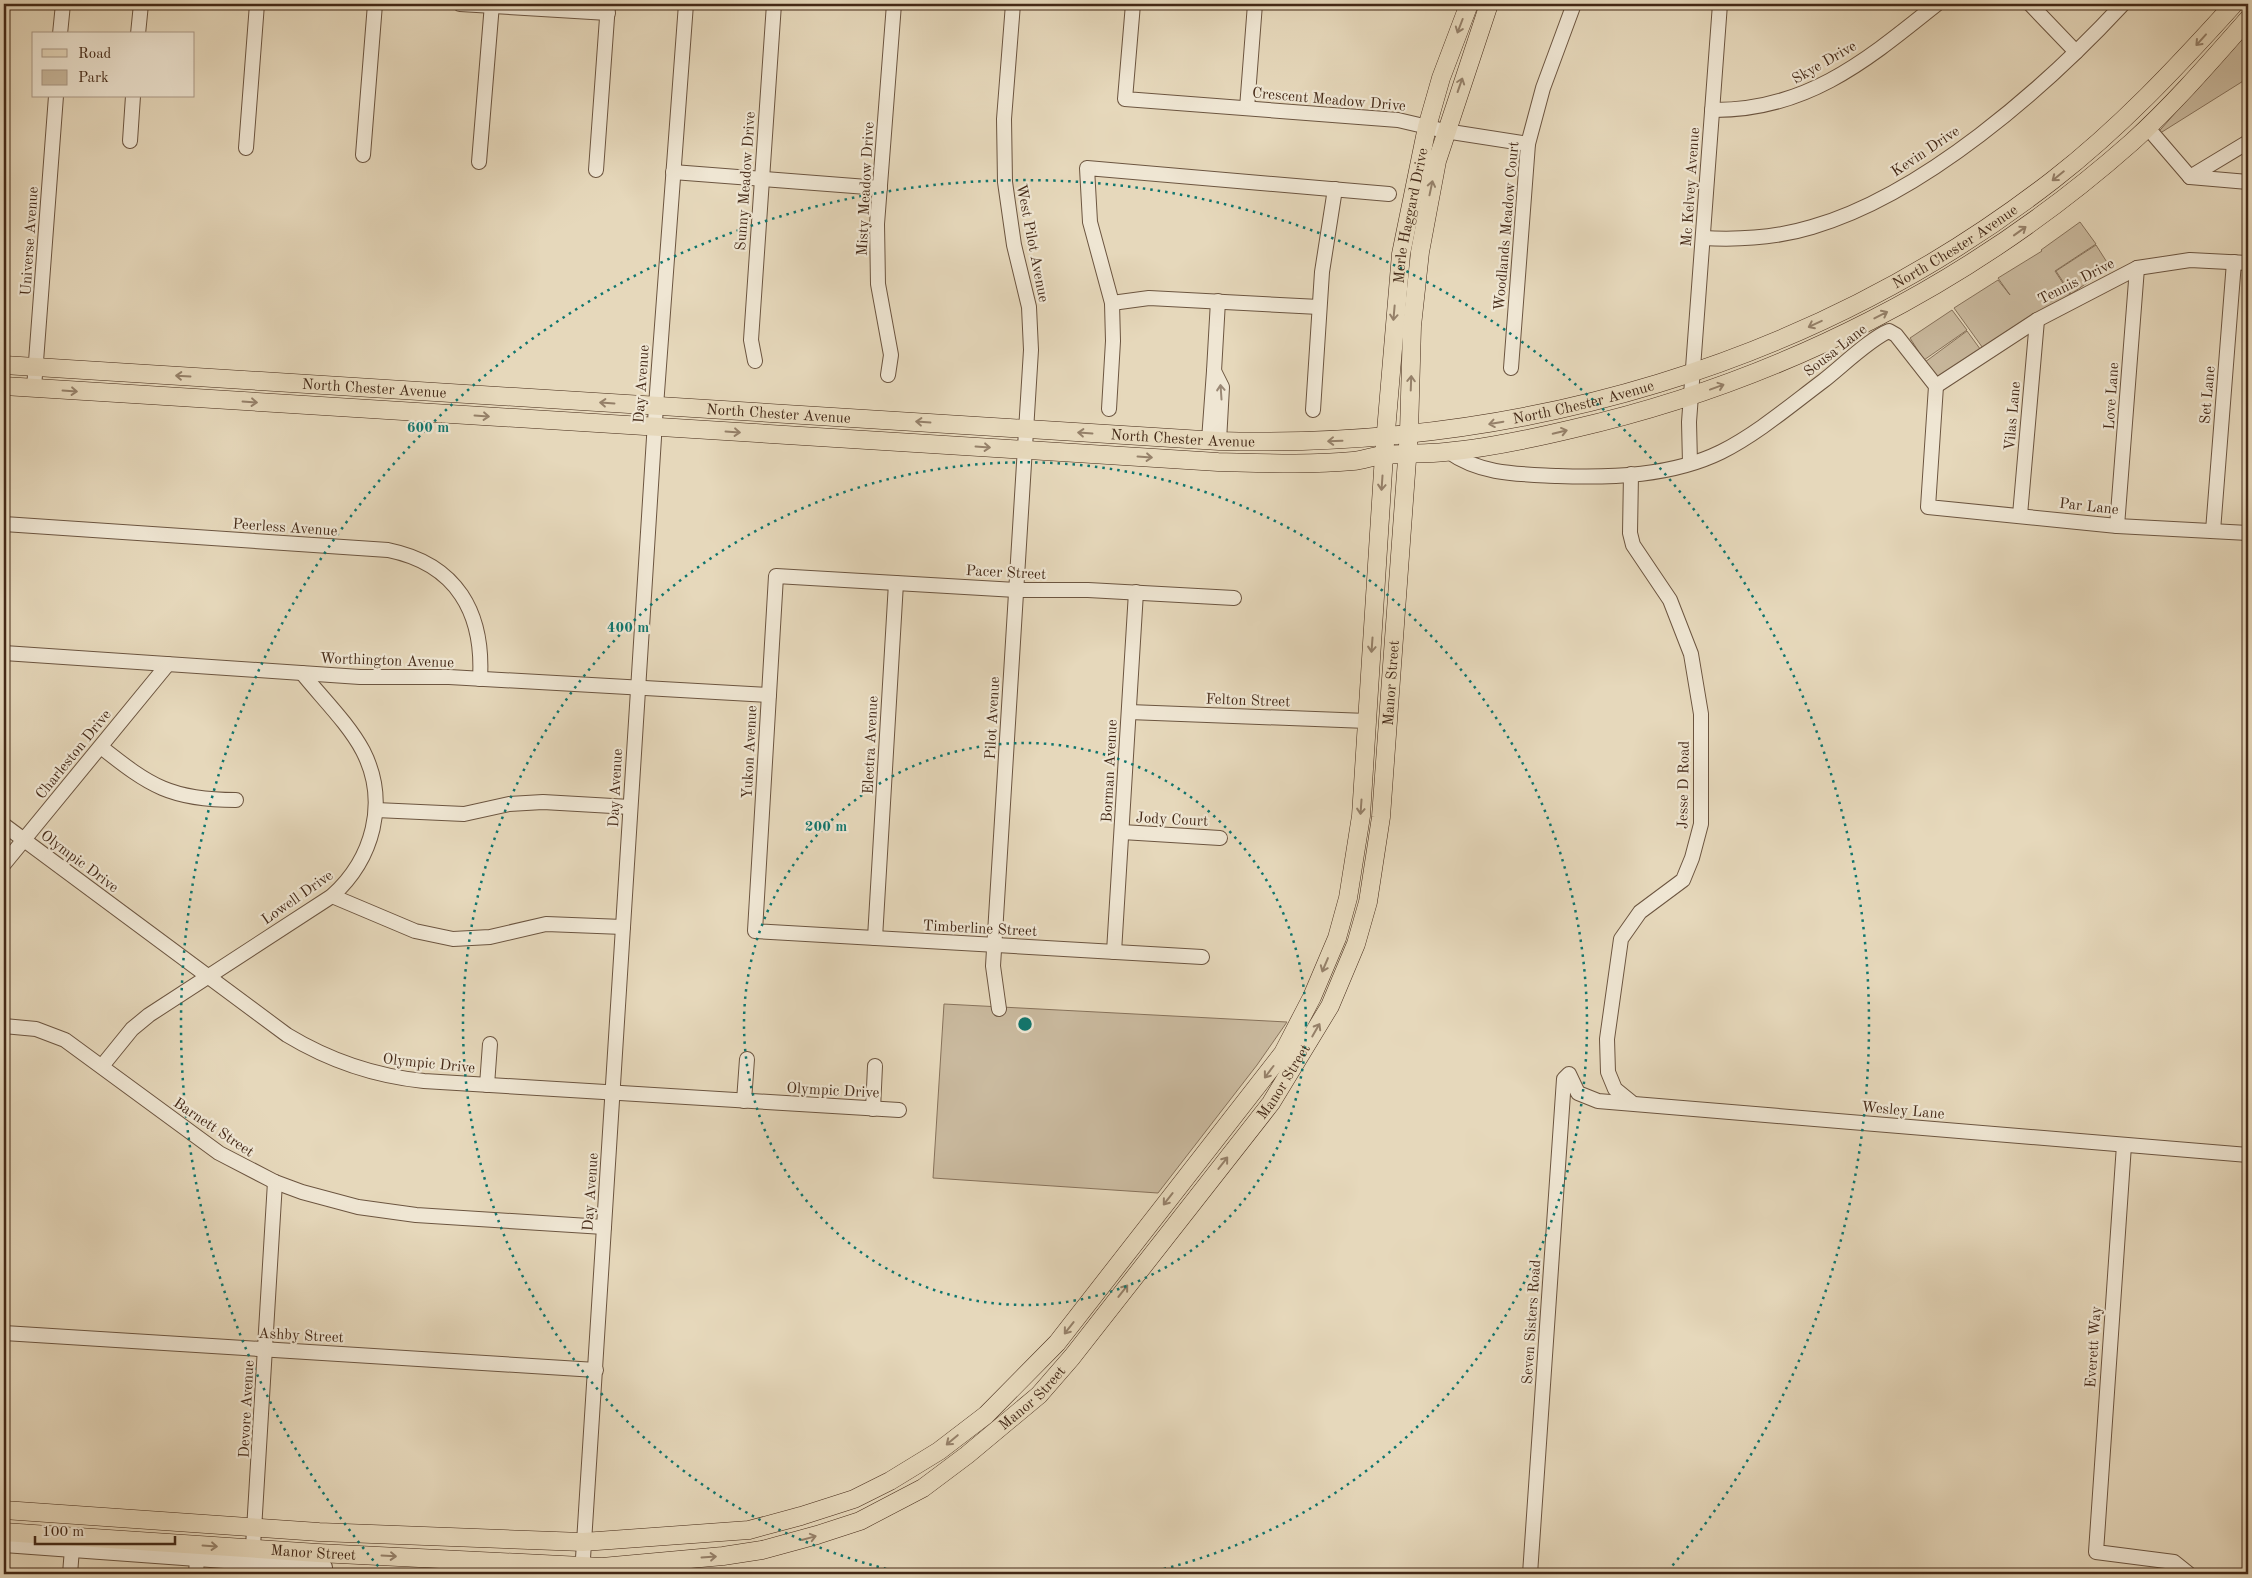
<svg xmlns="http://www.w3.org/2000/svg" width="2252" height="1578" font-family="'Old Standard TT',serif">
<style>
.green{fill:#caba9f;stroke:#87725b}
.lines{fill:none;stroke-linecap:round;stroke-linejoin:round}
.minor-casing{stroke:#6c5540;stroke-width:16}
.major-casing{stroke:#442917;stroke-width:19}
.minor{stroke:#efe6d3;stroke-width:14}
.major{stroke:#e6d8bb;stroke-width:18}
.oneway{stroke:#958069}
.oneway2{stroke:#9a8875}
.ring{fill:none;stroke:#0f766e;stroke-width:2.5;stroke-dasharray:2.5 5}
.labels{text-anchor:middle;stroke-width:4.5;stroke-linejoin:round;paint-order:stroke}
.street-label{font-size:15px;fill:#442917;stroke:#efe6d3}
.centre{fill:#0f766e;stroke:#efe6d3;stroke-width:2.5}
.ring-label{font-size:15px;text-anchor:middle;font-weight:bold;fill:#0f766e;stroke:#efe6d3;stroke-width:4.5;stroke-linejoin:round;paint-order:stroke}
</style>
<rect width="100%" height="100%" fill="#e6d8bb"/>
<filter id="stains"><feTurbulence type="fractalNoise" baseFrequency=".004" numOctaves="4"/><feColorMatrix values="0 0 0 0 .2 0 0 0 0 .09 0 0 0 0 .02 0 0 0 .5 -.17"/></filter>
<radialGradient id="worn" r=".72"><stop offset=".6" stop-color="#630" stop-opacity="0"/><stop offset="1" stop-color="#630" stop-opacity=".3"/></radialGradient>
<g class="green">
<path d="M2248 30V78L2154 137Z"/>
<path d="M2080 222 2096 244 2055 271 2070 294 1985 351 1954 308 1998 280 2010 295 1998 278 2042 251 2041 250Z"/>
<path d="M2096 245 2110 267 2071 294 2056 271Z"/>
<path d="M1952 310 1967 330 1924 360 1910 338Z"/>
<path d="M1967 331 1983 353 1937 382 1925 362Z"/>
<path d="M944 1004 1287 1022 1257 1065 1158 1193 933 1178Z"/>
</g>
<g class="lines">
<g class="minor-casing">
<g id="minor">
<path d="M460 4 608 13"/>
<path d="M1133 4 1125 99 1398 120 1445 131 1528 144"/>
<path d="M2030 4 2076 52"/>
<path d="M60 34 63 4"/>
<path d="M138 34 141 4"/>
<path d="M1247 108 1255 4"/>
<path d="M1712 110C1807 111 1867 60 1937 4"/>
<path d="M2147 127 2190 177"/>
<path d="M130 141 133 96"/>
<path d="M246 148 257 4"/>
<path d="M363 155 375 4"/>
<path d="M479 162 492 4"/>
<path d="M596 170 608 4"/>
<path d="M673 172 880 188"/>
<path d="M2190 177 2248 142"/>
<path d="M2190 177 2248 182"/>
<path d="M1703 238C1739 240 1776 238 1812 227 1923 195 2045 88 2123 4"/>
<path d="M1112 303 1149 298 1319 307"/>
<path d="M755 361 751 340 774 4"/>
<path d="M1511 368 1528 144 1543 88 1574 4"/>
<path d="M1214 371 1218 301"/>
<path d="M888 375 891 355 878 284 877 224 894 4"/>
<path d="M1936 386 2037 320 2137 268 2190 260 2248 263"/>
<path d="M34 388 56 96"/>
<path d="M1109 409 1113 341 1112 303 1090 222 1087 168 1389 194"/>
<path d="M1313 410 1322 272 1335 189"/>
<path d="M1209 440 1214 371 1222 387 1219 441"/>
<path d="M1449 452C1481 475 1520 474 1558 476 1612 478 1672 476 1721 452 1757 434 1791 405 1823 381 1841 367 1871 338 1889 331L1896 335 1936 386 1928 507 2117 526 2248 533"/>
<path d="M1690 463 1689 422 1720 4"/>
<path d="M1631 474 1630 533 1633 545 1670 600 1691 654 1701 714V824L1692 858 1683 880 1640 912 1621 939 1607 1039 1608 1072 1615 1089 1631 1102"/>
<path d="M2020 515 2037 320"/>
<path d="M4 524 388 550C457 564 484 613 480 679"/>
<path d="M2117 526 2137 268"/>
<path d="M2213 531 2234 262"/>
<path d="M4 653 360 677H449L769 695"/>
<path d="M1129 712 1367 721"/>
<path d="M101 747C150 786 171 800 236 800"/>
<path d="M376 810 464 814 509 804 543 802 630 807"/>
<path d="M4 825 287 1035C330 1061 374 1076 424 1081L899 1110"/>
<path d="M1122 832 1220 838"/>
<path d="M4 864 168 664"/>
<path d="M332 896 415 931 453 939 490 937 546 924 623 927"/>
<path d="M875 938 896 583"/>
<path d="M1114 952 1136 592"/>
<path d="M1202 957 755 931 776 576 1016 590H1088L1234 598"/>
<path d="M999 1009 993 966 1031 350 1029 307 1014 245 1005 182 1004 119 1013 4"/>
<path d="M4 1026 36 1029 65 1040 219 1153 275 1182 302 1192 358 1207 416 1215 604 1227"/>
<path d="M102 1066 132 1029 149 1015 332 896C373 859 389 802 363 751 348 723 322 698 302 673"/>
<path d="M487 1085 490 1044"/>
<path d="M744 1101 747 1059"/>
<path d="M873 1109 875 1066"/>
<path d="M2124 1145 2096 1552 2174 1562 2189 1574"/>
<path d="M4 1333 596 1370"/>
<path d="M4 1545 252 1563 275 1182"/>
<path d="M252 1563 325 1567V1574"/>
<path d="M70 1574 72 1549"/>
<path d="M196 1574 197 1558"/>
<path d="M582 1574 656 406 686 4"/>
<path d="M1530 1574 1564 1079 1569 1074 1578 1093 1598 1101 2248 1155"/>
</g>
</g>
<g class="major-casing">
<g id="major">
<path id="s1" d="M4 365 1219 441C1520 449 1813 366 2053 180 2120 128 2177 67 2234 4"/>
<path d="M4 386 1218 462C1263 463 1308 465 1353 461 1364 460 1375 455 1387 455 1406 453 1426 454 1445 452 1488 448 1530 439 1572 429 1779 382 1973 283 2132 142 2174 104 2211 61 2248 19"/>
<path id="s2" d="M4 1510 319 1532 583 1542 749 1530 801 1516 854 1499 890 1481 939 1451 986 1415 1057 1343 1283 1053 1312 997 1337 938 1348 898 1361 816 1384 455 1401 254 1427 127 1441 78 1469 4"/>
<path id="s3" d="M4 1532 318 1553 602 1567 723 1556 762 1550 817 1535 860 1521 923 1488 967 1455 1039 1395 1072 1357 1271 1103 1330 1006 1356 944 1368 902 1381 817 1409 432 1412 326 1420 252 1437 161 1489 4"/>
</g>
</g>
<use href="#minor" class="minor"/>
<use href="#major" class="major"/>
</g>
<defs><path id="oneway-shaft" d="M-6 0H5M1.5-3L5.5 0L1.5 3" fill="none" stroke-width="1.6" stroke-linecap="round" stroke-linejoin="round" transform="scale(1.25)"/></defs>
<g class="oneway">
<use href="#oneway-shaft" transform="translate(1460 26) rotate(111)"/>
<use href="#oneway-shaft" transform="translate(2201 40) rotate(132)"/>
<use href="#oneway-shaft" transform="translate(1460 85) rotate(-71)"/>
<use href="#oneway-shaft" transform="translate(2058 176) rotate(141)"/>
<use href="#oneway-shaft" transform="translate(1431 188) rotate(-78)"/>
<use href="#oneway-shaft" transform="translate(2020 231) rotate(-36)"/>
<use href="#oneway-shaft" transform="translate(1394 313) rotate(95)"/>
<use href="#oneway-shaft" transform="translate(1881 315) rotate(-27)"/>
<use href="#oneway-shaft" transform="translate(1815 324) rotate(155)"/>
<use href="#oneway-shaft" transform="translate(183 376) rotate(-177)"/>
<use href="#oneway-shaft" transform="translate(1411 383) rotate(-88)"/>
<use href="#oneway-shaft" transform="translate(1717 387) rotate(-20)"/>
<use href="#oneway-shaft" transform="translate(70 391) rotate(4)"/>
<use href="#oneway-shaft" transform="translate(250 402) rotate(4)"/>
<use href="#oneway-shaft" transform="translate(607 403) rotate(-176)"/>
<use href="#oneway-shaft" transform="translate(482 416) rotate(4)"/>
<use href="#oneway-shaft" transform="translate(923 422) rotate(-176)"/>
<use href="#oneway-shaft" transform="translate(1496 423) rotate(170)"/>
<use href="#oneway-shaft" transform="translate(733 432) rotate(4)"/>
<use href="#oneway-shaft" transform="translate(1560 432) rotate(-13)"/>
<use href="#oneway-shaft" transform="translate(1085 433) rotate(-176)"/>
<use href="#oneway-shaft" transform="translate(1335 441) rotate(178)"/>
<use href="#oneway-shaft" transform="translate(983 447) rotate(4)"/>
<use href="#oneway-shaft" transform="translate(1145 457) rotate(4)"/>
<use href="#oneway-shaft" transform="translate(1382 483) rotate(94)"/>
<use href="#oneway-shaft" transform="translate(1372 645) rotate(94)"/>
<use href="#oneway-shaft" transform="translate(1361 807) rotate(94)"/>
<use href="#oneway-shaft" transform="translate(1325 965) rotate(113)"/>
<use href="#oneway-shaft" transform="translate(1316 1030) rotate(-60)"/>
<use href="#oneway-shaft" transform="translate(1269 1072) rotate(127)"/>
<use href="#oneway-shaft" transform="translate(1223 1163) rotate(-52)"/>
<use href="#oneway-shaft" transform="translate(1168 1199) rotate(128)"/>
<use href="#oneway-shaft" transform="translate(1123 1291) rotate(-52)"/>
<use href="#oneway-shaft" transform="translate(1069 1328) rotate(128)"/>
<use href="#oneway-shaft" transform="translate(952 1440) rotate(140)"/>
<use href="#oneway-shaft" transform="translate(809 1538) rotate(-15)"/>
<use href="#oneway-shaft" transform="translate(210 1546) rotate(4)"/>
<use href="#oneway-shaft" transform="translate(389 1556) rotate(3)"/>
<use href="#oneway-shaft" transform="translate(709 1557) rotate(-4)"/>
</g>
<use class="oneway2" href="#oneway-shaft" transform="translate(1221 392) rotate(-94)"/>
<g class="ring">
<circle cx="1025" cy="1024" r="281"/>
<path d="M908 1574A562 562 0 1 1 1142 1574"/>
<path d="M383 1572A844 844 0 1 1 1667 1572"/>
</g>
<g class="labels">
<g class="street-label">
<text transform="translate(1824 62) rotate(-30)" y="5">Skye Drive</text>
<text transform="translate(1329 99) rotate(5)" y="5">Crescent Meadow Drive</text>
<text transform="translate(1925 151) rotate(-34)" y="5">Kevin Drive</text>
<text transform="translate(745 181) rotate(-86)" y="5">Sunny Meadow Drive</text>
<text transform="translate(1690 187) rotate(-86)" y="5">Mc Kelvey Avenue</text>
<text transform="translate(865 189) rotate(-87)" y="5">Misty Meadow Drive</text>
<text dy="5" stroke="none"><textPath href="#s2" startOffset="2336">Merle Haggard Drive</textPath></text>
<text transform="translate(1506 226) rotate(-85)" y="5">Woodlands Meadow Court</text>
<text transform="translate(29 241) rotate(-86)" y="5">Universe Avenue</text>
<text transform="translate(1033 243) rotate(79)" y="5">West Pilot Avenue</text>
<text dy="5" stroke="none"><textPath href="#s1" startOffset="1990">North Chester Avenue</textPath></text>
<text transform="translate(2076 281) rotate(-27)" y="5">Tennis Drive</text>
<text transform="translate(1835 350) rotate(-38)" y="5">Sousa Lane</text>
<text transform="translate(641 384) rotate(-86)" y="5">Day Avenue</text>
<text dy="5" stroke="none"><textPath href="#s1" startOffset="371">North Chester Avenue</textPath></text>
<text transform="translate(2207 395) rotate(-85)" y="5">Set Lane</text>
<text transform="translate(2111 396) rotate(-86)" y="5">Love Lane</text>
<text dy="5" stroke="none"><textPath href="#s1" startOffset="1585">North Chester Avenue</textPath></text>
<text dy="5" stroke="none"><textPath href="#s1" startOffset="776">North Chester Avenue</textPath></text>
<text transform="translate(2012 416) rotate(-85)" y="5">Vilas Lane</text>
<text dy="5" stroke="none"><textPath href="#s1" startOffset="1181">North Chester Avenue</textPath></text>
<text transform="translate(2089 506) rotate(6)" y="5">Par Lane</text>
<text transform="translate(285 527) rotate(4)" y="5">Peerless Avenue</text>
<text transform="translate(1006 572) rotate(3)" y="5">Pacer Street</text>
<text transform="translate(387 660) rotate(2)" y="5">Worthington Avenue</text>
<text dy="5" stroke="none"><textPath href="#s3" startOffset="1900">Manor Street</textPath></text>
<text transform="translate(1248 700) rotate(2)" y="5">Felton Street</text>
<text transform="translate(992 718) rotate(-87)" y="5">Pilot Avenue</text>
<text transform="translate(870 745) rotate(-87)" y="5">Electra Avenue</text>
<text transform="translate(749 752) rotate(-87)" y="5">Yukon Avenue</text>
<text transform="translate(73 754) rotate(-51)" y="5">Charleston Drive</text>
<text transform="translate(1109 771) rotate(-87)" y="5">Borman Avenue</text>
<text transform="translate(1683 785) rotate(-89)" y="5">Jesse D Road</text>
<text transform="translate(615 788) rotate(-87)" y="5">Day Avenue</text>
<text transform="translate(1172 819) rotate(3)" y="5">Jody Court</text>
<text transform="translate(80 861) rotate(37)" y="5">Olympic Drive</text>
<text transform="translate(297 897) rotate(-35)" y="5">Lowell Drive</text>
<text transform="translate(980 928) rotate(3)" y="5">Timberline Street</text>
<text transform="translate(429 1063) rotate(6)" y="5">Olympic Drive</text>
<text dy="5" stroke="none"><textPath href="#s3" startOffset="1480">Manor Street</textPath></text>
<text transform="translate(833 1090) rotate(3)" y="5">Olympic Drive</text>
<text transform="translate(1903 1110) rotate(5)" y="5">Wesley Lane</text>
<text transform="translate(214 1127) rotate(34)" y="5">Barnett Street</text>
<text transform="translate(590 1192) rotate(-86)" y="5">Day Avenue</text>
<text transform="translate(1531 1322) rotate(-86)" y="5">Seven Sisters Road</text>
<text transform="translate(301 1335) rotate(3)" y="5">Ashby Street</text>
<text transform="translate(2093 1347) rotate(-86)" y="5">Everett Way</text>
<text dy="5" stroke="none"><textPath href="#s3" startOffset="1075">Manor Street</textPath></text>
<text transform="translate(246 1409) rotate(-87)" y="5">Devore Avenue</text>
<text dy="5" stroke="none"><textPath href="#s3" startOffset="310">Manor Street</textPath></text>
</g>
</g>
<circle cx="1025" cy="1024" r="8" class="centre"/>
<g class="ring-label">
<text x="428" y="432">600 m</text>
<text x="628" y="632">400 m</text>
<text x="826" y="831">200 m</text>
</g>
<rect width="2252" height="1578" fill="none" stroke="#e6d8bb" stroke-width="20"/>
<rect x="5" y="5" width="2242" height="1568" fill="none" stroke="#442917" stroke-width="2.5"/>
<rect x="10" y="10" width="2232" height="1558" fill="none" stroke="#442917"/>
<rect x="32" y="32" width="162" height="65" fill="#efe6d3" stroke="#ab9a88"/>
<rect x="42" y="49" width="25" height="8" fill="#e6d8bb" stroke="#ab9a88"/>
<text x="78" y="58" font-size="15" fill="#442917">Road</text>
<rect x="42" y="70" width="25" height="15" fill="#caba9f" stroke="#ab9a88"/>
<text x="78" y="82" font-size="15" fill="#442917">Park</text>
<path d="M35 1536v8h140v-8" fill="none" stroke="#442917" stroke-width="2.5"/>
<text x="42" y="1536" font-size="15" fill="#442917" stroke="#efe6d3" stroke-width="4" paint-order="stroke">100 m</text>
<rect width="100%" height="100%" filter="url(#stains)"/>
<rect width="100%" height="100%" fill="url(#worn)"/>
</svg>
